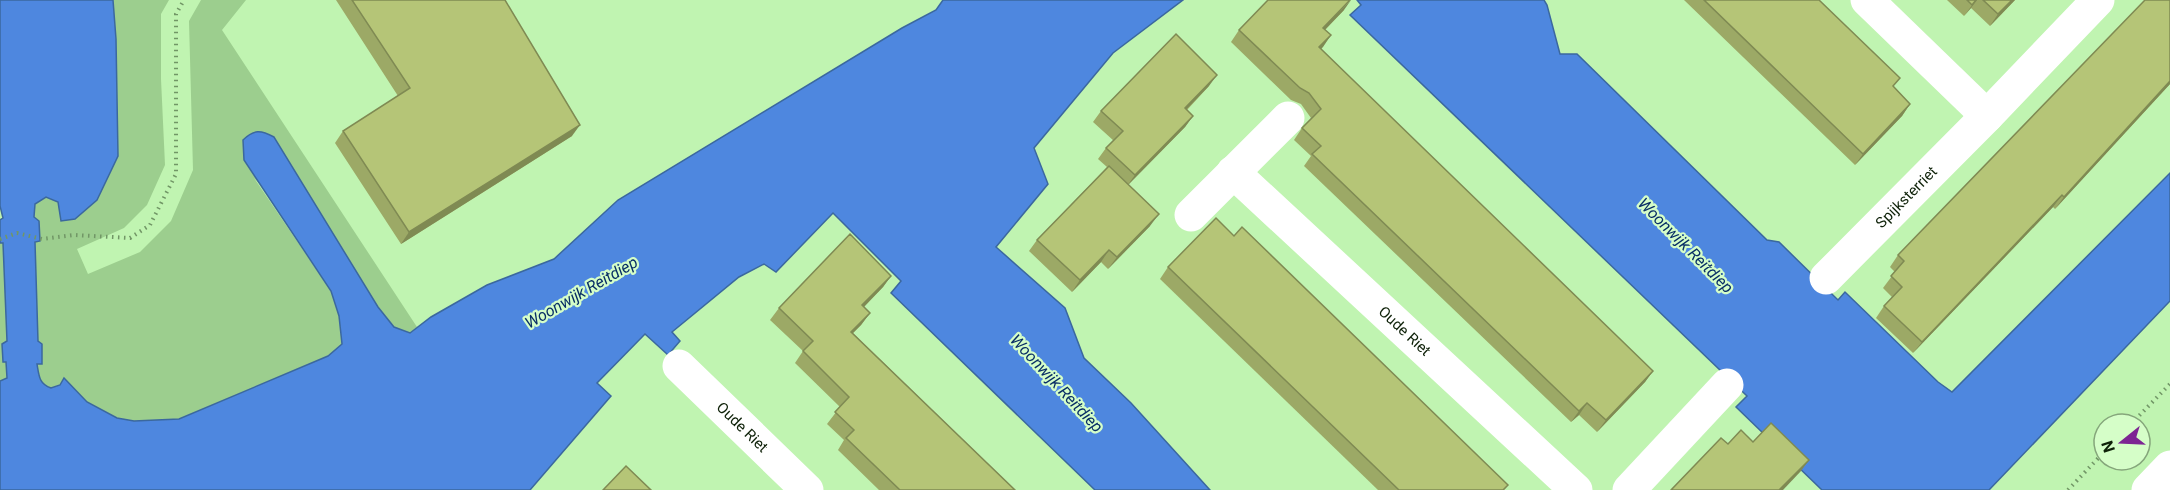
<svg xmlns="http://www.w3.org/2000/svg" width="2170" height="490" font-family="Roboto,sans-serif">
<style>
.green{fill:#9cce8e}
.water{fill:#4e87df;stroke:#3b689e;stroke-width:1.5}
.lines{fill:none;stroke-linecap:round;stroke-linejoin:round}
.path{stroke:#719666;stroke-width:4;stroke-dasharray:1.5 4.5;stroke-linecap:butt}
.minor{stroke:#fff;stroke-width:33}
.tertiary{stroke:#fff;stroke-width:33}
.wall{fill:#9ca966}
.shaded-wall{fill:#7f8a53}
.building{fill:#b5c577;stroke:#7f8a53;stroke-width:1.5}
.labels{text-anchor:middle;stroke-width:4.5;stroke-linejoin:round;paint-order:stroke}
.street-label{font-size:15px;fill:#0e2108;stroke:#d5fec8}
.water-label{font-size:16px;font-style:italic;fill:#082e65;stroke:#d5fec8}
</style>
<rect width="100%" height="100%" fill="#c0f4b1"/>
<g class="green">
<path d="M113 0H169L161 14V79L165 165 147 205 124 228 77 249 88 274 140 252 171 221 193 170 189 21 201 0H246L222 30 417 327 410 333 394 327 378 307 254 178 331 291 339 316 342 344 328 356 179 419 134 421 117 418 87 402 64 378 60 385 51 388C38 383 39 376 37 364L42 363V344L38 341 35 242H39L34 217 35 203 46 197 58 202 60 208 97 200 118 156 116 39Z"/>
<path d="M0 243H3L7 341 2 345 3 362H6L7 378 0 381Z"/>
</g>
<g class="water">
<path d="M0 0H113L116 39 118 156 97 200 75 219 61 221 58 202 46 197 35 204 34 217 39 221 40 241 35 242 38 341 42 344V364H37C39 376 39 384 51 388L60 385 64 378 87 402 117 418 134 421 179 419 328 356 342 344 339 316 331 291 244 160 243 140C254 129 261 130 274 137L378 307 394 327 410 333 431 317 487 285 554 259 618 200 902 28 936 10 943 0H1183L1113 53 1034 148 1048 184 996 247 1065 308 1084 358 1131 403 1210 490H1095L891 293 901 281 833 213 776 272 764 264 739 277 672 332 680 341 668 355 645 334 597 383 611 396 530 490H0V381L7 378 6 362H3L2 344 7 341 3 243H0V220L3 218 0 206Z"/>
<path d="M1357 0H1544L1547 5 1560 54H1577L1767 240 1779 242 1838 300 1845 292 1938 382 1952 392 2170 173V301L1989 490H1822L1736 407 1747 396 1350 15 1361 5Z"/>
</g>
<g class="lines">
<g class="path">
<path d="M0 239 17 233 42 239 74 235 130 238 150 225 176 174V14L184 0"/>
<path d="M2131 424 2170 384"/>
<path d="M2068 490 2104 452"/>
</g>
<g class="minor">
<path d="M1867 0 1987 116"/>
<path id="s1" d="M1233 172 1576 490"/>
<path d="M1191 215 1288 118"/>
<path id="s2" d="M1826 278 1987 116 2098 0"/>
<path id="s3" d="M679 366 807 490"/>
<path d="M1629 490 1727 385"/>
</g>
<path class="tertiary" d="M2148 490 2170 467"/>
</g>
<g class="wall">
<path d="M336 0H505L572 136 401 244 335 143 343 131 398 96Z"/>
<path d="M1684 0H1819L1894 87 1910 104 1902 116 1855 165Z"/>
<path d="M1947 0H2015L1990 26 1971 8 1964 16Z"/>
<path d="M2170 0V84L2055 209 2053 207 1913 353 1876 318 1884 306 1892 297 1883 288 1895 272 1890 267 1898 255Z"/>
<path d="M1344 10 1325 30 1331 35 1321 49 1653 371 1645 382 1597 432 1579 415 1571 422 1304 166 1311 156 1294 140 1302 128 1311 118 1301 104 1291 100 1231 42 1239 30Z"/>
<path d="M1209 86 1187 110 1193 116 1185 127 1128 185 1150 226 1108 269 1101 262 1072 292 1029 251 1037 240 1107 167 1098 159 1106 148 1114 141 1093 122 1101 111Z"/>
<path d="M1234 236 1508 485 1504 490H1378L1160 279 1168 267Z"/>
<path d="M891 276 883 287 864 307 870 313 861 325 853 333 1015 490H879L838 450 844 440 827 424 840 407 795 363 803 351 770 320 779 308Z"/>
</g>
<g class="shaded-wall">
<path d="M1351 0 1344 10 1315 40 1323 28Z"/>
<path d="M1976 0H1977L1971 8 1964 16Z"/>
<path d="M2012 0H2015L1990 26 1998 14Z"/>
<path d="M1331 35 1323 47 1311 59 1319 47Z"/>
<path d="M1217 75 1209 86 1177 119 1185 108Z"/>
<path d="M2170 81V84L2055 209 2064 197Z"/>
<path d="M1910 104 1902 116 1855 165 1863 154Z"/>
<path d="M1193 116 1185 127 1127 186 1135 175Z"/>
<path d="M580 125 572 136 401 244 409 232Z"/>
<path d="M2062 195 2053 207 1913 353 1922 342Z"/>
<path d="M1159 214 1150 226 1108 269 1117 257Z"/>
<path d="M1109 250 1101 262 1072 292 1080 280Z"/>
<path d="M891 276 883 287 854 317 862 305Z"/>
<path d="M870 313 861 325 843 343 851 332Z"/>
<path d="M1653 371 1645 382 1597 432 1606 420Z"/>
<path d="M1587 403 1579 415 1571 422 1579 411Z"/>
<path d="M1809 460 1801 471 1783 490H1779Z"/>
</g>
<g class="building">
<path d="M352 0H505L580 125 409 232 343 131 410 88Z"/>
<path d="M1268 0H1350L1323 28 1331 35 1319 47 1653 371 1606 420 1587 403 1579 411 1312 154 1321 146 1302 128 1321 109 1309 93 1300 88 1239 30Z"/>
<path d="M1704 0H1819L1900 78 1893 86 1910 104 1863 154Z"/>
<path d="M1967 0H1976L1972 5Z"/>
<path d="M1983 0H2012L1998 14Z"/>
<path d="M2145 0H2170V81L2064 197 2062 195 1922 342 1884 306 1902 287 1891 276 1904 261 1898 255Z"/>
<path d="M1176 34 1217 75 1185 108 1193 116 1135 175 1106 148 1123 131 1101 111Z"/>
<path d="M1109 166 1159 214 1117 257 1109 250 1080 280 1037 240Z"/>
<path d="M1216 218 1234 236 1242 227 1508 485 1503 490H1399L1168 267Z"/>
<path d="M850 234 891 276 862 305 870 313 851 332 1015 490H900L846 438 854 430 835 412 849 397 803 351 813 341 779 308Z"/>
<path d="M1771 423 1809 460 1779 490H1671L1721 438 1728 444 1741 430 1753 442Z"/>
<path d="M626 466 651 490H603Z"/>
</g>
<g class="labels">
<g class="street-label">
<text dy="5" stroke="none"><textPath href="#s2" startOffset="114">Spijksterriet</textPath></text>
<text dy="5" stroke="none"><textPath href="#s1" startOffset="234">Oude Riet</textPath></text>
<text dy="5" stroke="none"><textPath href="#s3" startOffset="88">Oude Riet</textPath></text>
</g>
<g class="water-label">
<text transform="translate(1686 245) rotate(45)" y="6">Woonwijk Reitdiep</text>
<text transform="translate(581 292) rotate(-30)" y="6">Woonwijk Reitdiep</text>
<text transform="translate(1057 383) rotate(47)" y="6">Woonwijk Reitdiep</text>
</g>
</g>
<g transform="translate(2122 442) rotate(252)"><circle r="28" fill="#d5fec8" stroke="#85a67b" stroke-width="1.5"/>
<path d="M0-4.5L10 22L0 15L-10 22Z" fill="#7d2593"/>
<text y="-9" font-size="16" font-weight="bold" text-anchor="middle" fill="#0e2108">N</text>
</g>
</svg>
